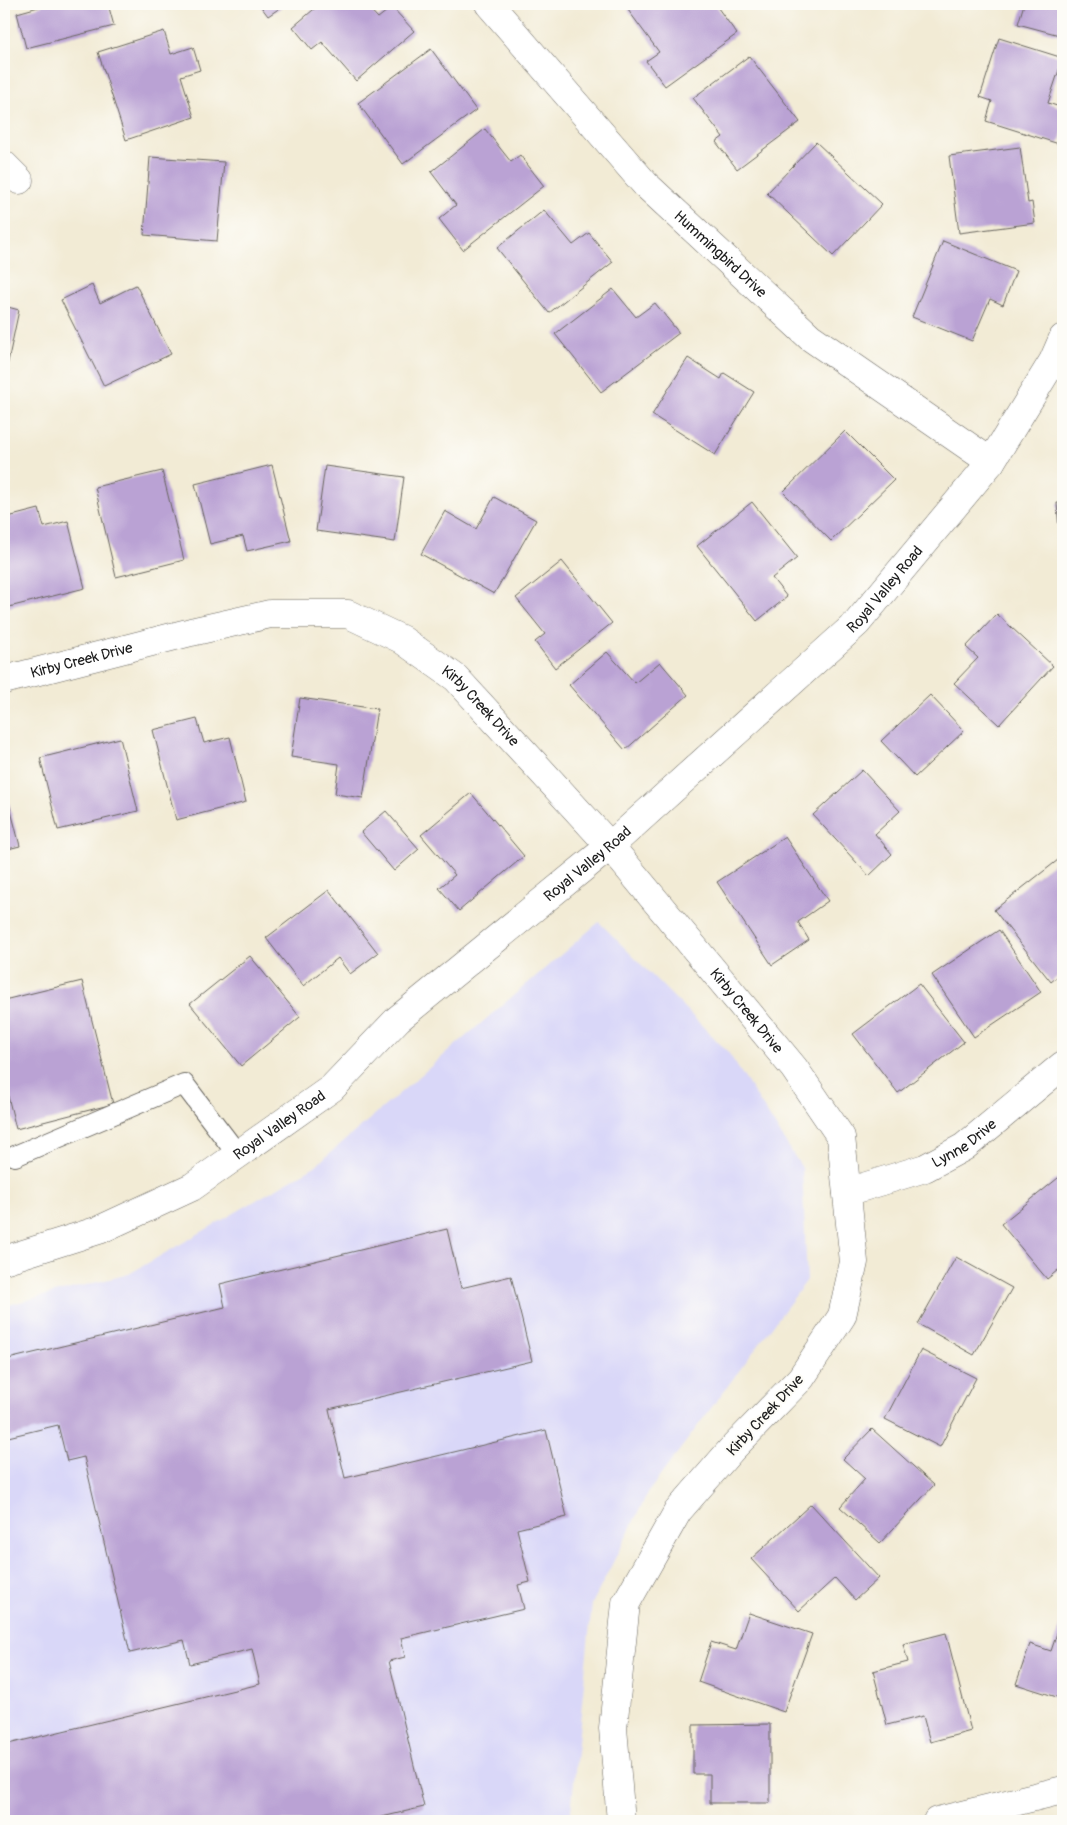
<svg xmlns="http://www.w3.org/2000/svg" width="1067" height="1825" font-family="Pangolin,sans-serif">
<style>
.built{fill:#d9d7f8}
.building{fill:#baa2d4}
.lines{fill:none;stroke-linecap:round;stroke-linejoin:round}
.service-casing{stroke:#67645d;stroke-width:22}
.minor-casing{stroke:#67645d;stroke-width:29}
.tertiary-casing{stroke:#67645d;stroke-width:29}
.service{stroke:#fff;stroke-width:20}
.minor{stroke:#fff;stroke-width:28}
.tertiary{stroke:#fff;stroke-width:28}
.labels{text-anchor:middle;stroke-width:4;stroke-linejoin:round;paint-order:stroke}
.street-label{font-size:15px;fill:#1c1c1c;stroke:#fdfcf7}
</style>
<rect width="100%" height="100%" fill="#fdfcf7"/>
<filter id="ink" filterUnits="userSpaceOnUse"><feTurbulence type="fractalNoise" baseFrequency=".02" numOctaves="2"/><feDisplacementMap in="SourceGraphic" scale="10" xChannelSelector="R" yChannelSelector="G"/><feConvolveMatrix kernelMatrix="1 2 1 2 8 2 1 2 1" color-interpolation-filters="sRGB"/></filter>
<filter id="wash" filterUnits="userSpaceOnUse"><feTurbulence type="fractalNoise" baseFrequency=".0096" numOctaves="4" result="noise"/><feDisplacementMap in="SourceGraphic" scale="20" xChannelSelector="R" yChannelSelector="G"/><feGaussianBlur stdDeviation="1.12" result="paint"/><feColorMatrix in="noise" values="0 0 0 0 0 0 0 0 0 0 0 0 0 0 0 0 0 1.4 0 .05"/><feComposite in="paint" operator="in"/></filter>
<g filter="url(#wash)">
<rect width="100%" height="100%" fill="#f2ebd5"/>
<path class="built" d="M599 922 728 1052 802 1168 807 1280 649 1491 592 1604 570 1821H4V1306L129 1274 315 1166Z"/>
<g id="blocks">
<g class="building">
<path d="M42 4H108L114 26 26 48 17 13 42 6Z"/>
<path d="M259 4H286L268 16Z"/>
<path d="M320 4H365L378 18 392 7 414 31 356 81 322 42 312 50 293 27Z"/>
<path d="M637 4H715L737 34 665 86 646 61 659 52 628 10Z"/>
<path d="M1024 4H1063V36L1018 24Z"/>
<path d="M164 31 171 54 193 47 200 70 181 76 194 117 126 140 98 52Z"/>
<path d="M999 38 1063 58 1048 103 1063 108V130L1059 144 986 121 992 101 980 97Z"/>
<path d="M431 49 476 110 403 164 358 103Z"/>
<path d="M749 56 800 122 737 169 716 142 723 137 693 98Z"/>
<path d="M485 129 511 162 520 155 544 186 463 250 439 219 456 205 431 172Z"/>
<path d="M816 142 882 204 833 256 767 193Z"/>
<path d="M1020 147 1028 203 1032 202 1035 223 959 233 949 156Z"/>
<path d="M150 157 224 162 217 241 144 235Z"/>
<path d="M544 210 573 245 589 233 613 262 549 313 497 248Z"/>
<path d="M943 241 1016 271 1003 305 990 299 972 341 912 317Z"/>
<path d="M92 285 100 303 136 285 171 354 104 386 61 300Z"/>
<path d="M613 289 636 317 655 303 679 333 601 392 555 334Z"/>
<path d="M4 306 19 310 5 376H4Z"/>
<path d="M688 358 721 379 724 373 754 392 715 455 652 415Z"/>
<path d="M845 431 894 480 831 541 783 492Z"/>
<path d="M272 465 291 541 247 551 243 536 210 544 195 484Z"/>
<path d="M325 466 404 477 395 542 316 531Z"/>
<path d="M162 471 184 560 116 577 95 487Z"/>
<path d="M494 497 536 520 494 594 421 554 445 511 476 529Z"/>
<path d="M752 502 797 558 772 578 787 597 757 621 697 546Z"/>
<path d="M1057 503H1063V574H1062Z"/>
<path d="M39 509 44 527 68 521 85 588 9 607 4 587V518Z"/>
<path d="M562 561 612 623 555 668 535 642 545 634 516 598Z"/>
<path d="M997 614 1053 666 999 725 954 683 978 658 966 647Z"/>
<path d="M607 652 635 683 660 662 688 695 625 750 569 685Z"/>
<path d="M930 695 964 731 915 777 881 741Z"/>
<path d="M300 698 377 709 363 798 335 794 339 764 291 757Z"/>
<path d="M197 719 204 743 230 737 246 802 176 820 153 730Z"/>
<path d="M120 738 138 811 58 830 40 758Z"/>
<path d="M862 770 900 811 875 834 892 854 869 876 813 815Z"/>
<path d="M4 784 20 846 4 850Z"/>
<path d="M471 793 524 856 459 911 439 888 455 875 421 835Z"/>
<path d="M386 811 419 849 394 871 361 832Z"/>
<path d="M785 837 828 901 798 922 809 940 772 965 717 882Z"/>
<path d="M1058 860 1063 867V972L1051 982 994 910Z"/>
<path d="M329 890 378 953 350 974 338 958 303 986 266 938Z"/>
<path d="M999 930 1041 992 974 1037 932 975Z"/>
<path d="M250 956 300 1017 241 1066 190 1004Z"/>
<path d="M82 981 113 1104 16 1129 4 1080V1000Z"/>
<path d="M919 984 964 1042 898 1093 853 1034Z"/>
<path d="M1063 1174V1266L1047 1279 1001 1224Z"/>
<path d="M447 1229 461 1288 511 1276 532 1361 329 1409 345 1478 546 1430 567 1517 517 1529 530 1582 518 1585 524 1609 401 1638 405 1657 389 1661 424 1807 365 1821H4V1745L260 1684 252 1649 190 1664 184 1640 130 1653 84 1457 67 1461 58 1425 4 1438V1360L225 1307 220 1284Z"/>
<path d="M956 1257 1012 1288 974 1355 918 1324Z"/>
<path d="M921 1350 976 1378 940 1447 885 1419Z"/>
<path d="M872 1429 934 1485 880 1543 840 1507 865 1479 843 1459Z"/>
<path d="M811 1504 879 1578 855 1600 835 1578 799 1611 751 1559Z"/>
<path d="M749 1613 812 1634 784 1712 698 1682 711 1642 736 1650Z"/>
<path d="M1063 1615V1699L1016 1684 1030 1644 1051 1651Z"/>
<path d="M946 1633 971 1731 930 1742 923 1716 887 1725 873 1671 908 1662 903 1644Z"/>
<path d="M770 1724V1803H710V1774H693V1725Z"/>
</g>
</g>
</g>
<g filter="url(#ink)">
<use href="#blocks" fill-opacity="0" stroke="#67645d" stroke-width="1"/>
<g class="lines">
<g class="service-casing">
<path id="service" d="M15 1156 184 1084 238 1155"/>
</g>
<g class="minor-casing">
<g id="minor">
<path id="s1" d="M489 4 645 184 810 337 991 462"/>
<path d="M4 165 19 180"/>
<path id="s2" d="M4 680 191 632 270 614H348L401 639 456 678 610 846 794 1068 841 1137 854 1262 842 1316 801 1378 731 1450 678 1511 626 1603 613 1728 621 1821"/>
<path id="s3" d="M847 1192 925 1168 964 1147 1063 1065"/>
<path id="s4" d="M4 1260 99 1230 192 1187 332 1088 398 1019 610 846 857 623 991 462 1053 361 1063 338"/>
</g>
</g>
<g class="tertiary-casing">
<path id="tertiary" d="M937 1821 1063 1790"/>
</g>
<use href="#service" class="service"/>
<use href="#minor" class="minor"/>
<use href="#tertiary" class="tertiary"/>
</g>
</g>
<g class="labels">
<g class="street-label">
<text dy="5" stroke="none"><textPath href="#s1" startOffset="341">Hummingbird Drive</textPath></text>
<text dy="5" stroke="none"><textPath href="#s4" startOffset="1119">Royal Valley Road</textPath></text>
<text dy="5" stroke="none"><textPath href="#s2" startOffset="80">Kirby Creek Drive</textPath></text>
<text dy="5" stroke="none"><textPath href="#s2" startOffset="515">Kirby Creek Drive</textPath></text>
<text dy="5" stroke="none"><textPath href="#s4" startOffset="714">Royal Valley Road</textPath></text>
<text dy="5" stroke="none"><textPath href="#s2" startOffset="920">Kirby Creek Drive</textPath></text>
<text dy="5" stroke="none"><textPath href="#s4" startOffset="309">Royal Valley Road</textPath></text>
<text dy="5" stroke="none"><textPath href="#s3" startOffset="128">Lynne Drive</textPath></text>
<text transform="translate(765 1415) rotate(-47)" y="5">Kirby Creek Drive</text>
</g>
</g>
<rect width="1067" height="1825" fill="none" stroke="#fdfcf7" stroke-width="20"/>
</svg>
